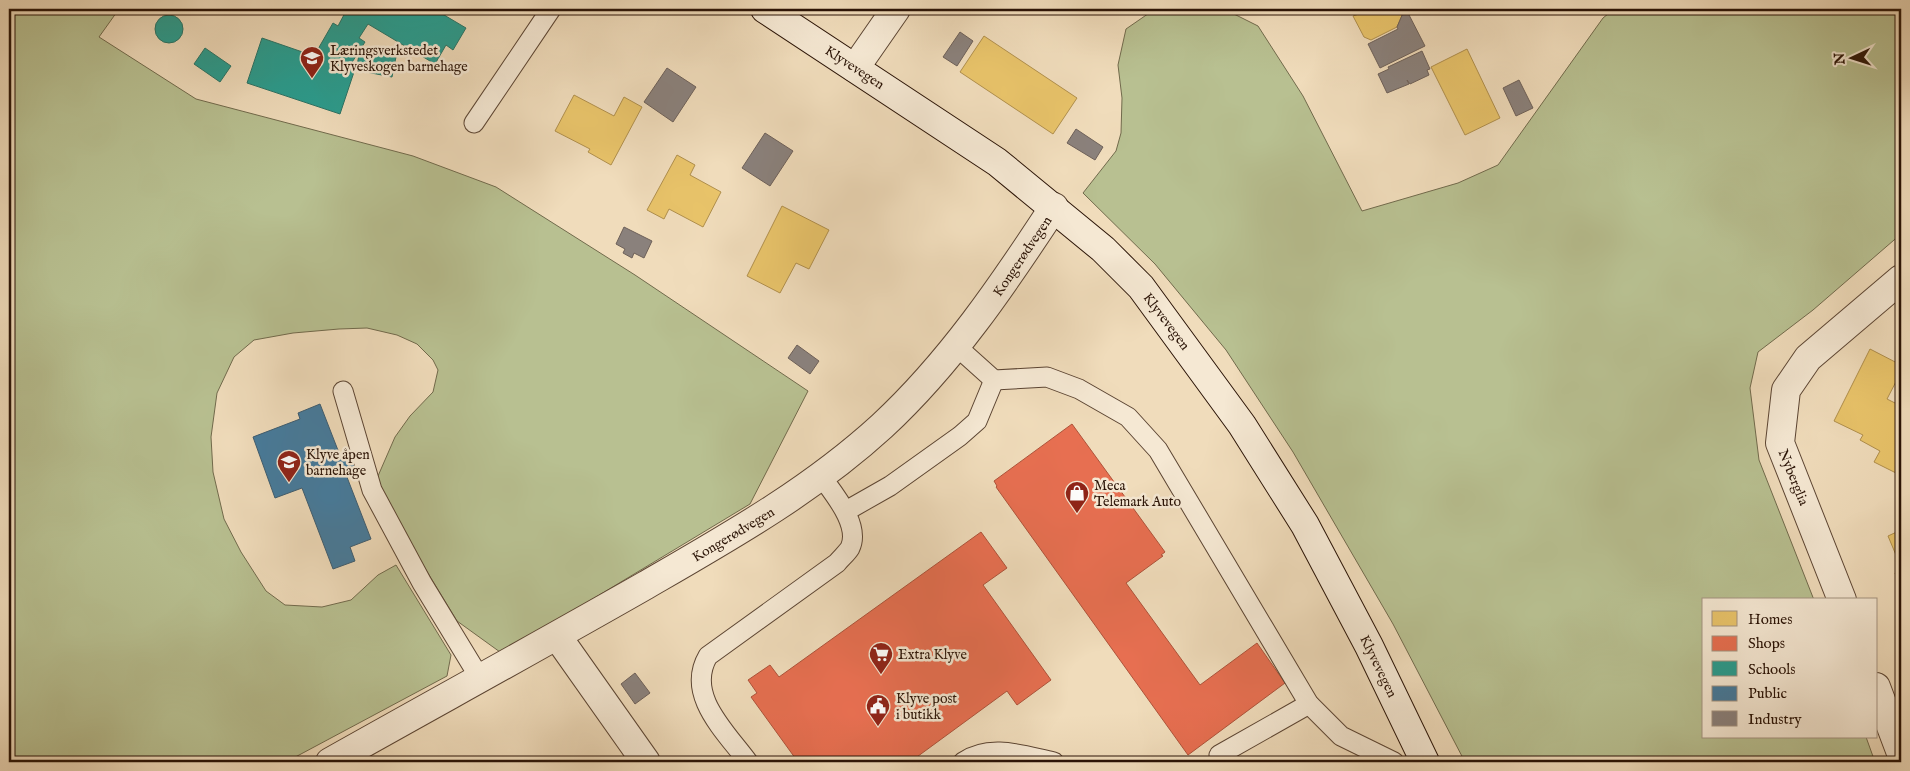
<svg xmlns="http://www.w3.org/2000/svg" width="1910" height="771" font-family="'IM FELL English',serif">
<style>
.green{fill:#b8c091;stroke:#716a4c}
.homes{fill:#e9c46a;stroke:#b08f4c}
.shops{fill:#e76f51;stroke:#ae533a}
.schools{fill:#2a9d8f;stroke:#2a7466}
.public{fill:#457b9d;stroke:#3d5c70}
.industry{fill:#8a817c;stroke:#6d6059}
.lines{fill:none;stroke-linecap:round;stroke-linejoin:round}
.service-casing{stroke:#5c4533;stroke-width:21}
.minor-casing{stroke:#5c4533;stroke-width:30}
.secondary-casing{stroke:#2a1306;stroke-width:30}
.service{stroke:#f5e8d3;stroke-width:19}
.minor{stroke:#f5e8d3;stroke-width:28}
.secondary{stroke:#f5e8d3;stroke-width:28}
.labels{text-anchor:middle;stroke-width:5;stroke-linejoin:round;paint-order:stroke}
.poi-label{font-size:14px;fill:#2a1306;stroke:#f5e8d3;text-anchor:start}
.street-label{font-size:14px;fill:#2a1306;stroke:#f5e8d3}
</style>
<rect width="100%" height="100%" fill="#f0dcbb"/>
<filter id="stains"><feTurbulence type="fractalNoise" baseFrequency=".004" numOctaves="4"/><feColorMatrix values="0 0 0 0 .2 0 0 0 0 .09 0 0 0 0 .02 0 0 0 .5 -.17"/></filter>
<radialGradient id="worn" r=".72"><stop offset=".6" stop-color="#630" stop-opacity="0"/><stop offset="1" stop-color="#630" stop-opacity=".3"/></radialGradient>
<g class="green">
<path d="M9 9H119L99 37 196 99 413 156 496 187 635 275 808 391 750 504 558 620 500 652 457 621 380 494 378 476 395 437 410 416 433 392 438 370 433 360 417 344 397 335 367 328 339 329 293 333 254 340 234 357 217 393 211 437 213 472 224 519 241 552 266 591 285 605 322 607 351 600 378 575 396 565 451 655 447 676 286 762H9Z"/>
<path d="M1155 9H1216L1230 12 1258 26 1303 96 1362 211 1458 183 1498 165 1603 18 1614 9H1901V234L1813 310 1758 352 1750 388 1759 460 1814 600H1704V737H1866L1875 762H1465L1393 624 1293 452 1226 350 1155 264 1083 193 1116 151 1121 133 1122 98 1118 65 1126 29Z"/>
</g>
<g class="homes">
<path d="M1357 9H1401L1403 13 1397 27 1371 40 1364 37 1353 16 1359 14Z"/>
<path d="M984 36 1077 98 1053 134 960 72Z"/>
<path d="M1467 49 1500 118 1465 135 1431 67Z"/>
<path d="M574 95 614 116 624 97 642 107 611 165 588 152 590 149 555 131Z"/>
<path d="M677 155 695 165 690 175 721 192 703 227 669 209 664 219 647 210Z"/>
<path d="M782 206 829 230 809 269 796 263 780 293 747 276Z"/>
<path d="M1870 349 1901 365V372L1887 399 1901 406V467L1898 474 1874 462 1880 451 1860 440 1863 435 1834 421Z"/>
<path d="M1901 530V567L1888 536Z"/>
<path d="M1901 570V588L1895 573Z"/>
</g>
<g class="shops">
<path d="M1072 424 1165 552 1161 555 1163 556 1126 583 1200 685 1257 643 1285 683 1188 755 996 487 997 486 994 481Z"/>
<path d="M981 532 1007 568 983 585 1051 680 1017 705 1007 691 910 762H798L751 697 757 693 748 680 770 665 779 677Z"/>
</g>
<g class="schools">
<path d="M342 9H434L466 28 453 50 446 45 435 64 368 24 359 38 365 42 349 67 355 69 340 114 247 83 262 38 314 56 333 23 338 26 346 11Z"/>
<circle cx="169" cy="29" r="14"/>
<path d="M205 48 231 66 220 82 194 64Z"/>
<path d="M360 50 396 57 392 77 356 70Z"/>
</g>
<path class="public" d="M320 404 341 458 354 453 359 467 345 472 371 539 350 547 355 561 333 569 302 488 275 498 253 437 300 419 298 413Z"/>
<g class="industry">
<path d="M1407 11 1425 46 1380 68 1368 44 1398 29 1397 27 1403 13Z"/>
<path d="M960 32 973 41 957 66 943 57Z"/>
<path d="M1422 51 1430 69 1427 70 1429 75 1410 84 1407 80 1409 84 1387 93 1378 74 1389 69 1388 67Z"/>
<path d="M667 68 696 87 673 122 644 102Z"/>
<path d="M1519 80 1533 108 1516 116 1503 88Z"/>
<path d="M1076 129 1103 147 1095 160 1067 143Z"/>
<path d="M765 133 793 151 770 186 742 168Z"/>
<path d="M624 227 652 241 644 258 634 253 632 258 623 253 625 249 616 244Z"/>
<path d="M797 345 819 361 810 374 788 358Z"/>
<path d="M635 673 650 693 635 704 621 684Z"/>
</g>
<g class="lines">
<g class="service-casing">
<g id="service">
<path d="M474 123 551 9"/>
<path d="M955 345 994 380 1047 377 1079 389 1128 417 1158 450 1309 704 1341 736 1394 762"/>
<path d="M343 391 372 490 422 583 481 680"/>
<path d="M846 511 890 486 960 436 977 421 994 380"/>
<path d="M1219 755 1309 704"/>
<path d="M748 762C726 732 685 695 708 656L837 563C841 558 847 553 850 548 861 525 833 493 821 476"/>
<path d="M963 762C991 743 1024 756 1054 762"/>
</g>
</g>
<g class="minor-casing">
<g id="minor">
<path d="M855 68 896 9"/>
<path d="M1842 600 1780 443 1786 390 1808 358 1901 279"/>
<path d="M557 636 646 762"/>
<path d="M1876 687 1901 753"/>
<path d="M330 762C435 703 541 645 646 585 729 537 811 491 882 426 950 363 1003 285 1054 207"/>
</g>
</g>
<g class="secondary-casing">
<path id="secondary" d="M765 9 997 162 1103 249 1141 287 1242 425 1305 525 1369 646 1425 762"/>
</g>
<use href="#service" class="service"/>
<use href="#minor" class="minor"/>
<use href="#secondary" class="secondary"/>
</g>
<defs>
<g id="school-pin" transform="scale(1.25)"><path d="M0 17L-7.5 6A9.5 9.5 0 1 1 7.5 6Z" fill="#8f2418" stroke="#f5e8d3"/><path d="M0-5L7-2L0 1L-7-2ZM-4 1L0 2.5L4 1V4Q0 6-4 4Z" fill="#fff"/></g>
<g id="shop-pin" transform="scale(1.25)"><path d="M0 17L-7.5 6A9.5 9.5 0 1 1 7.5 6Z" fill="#8f2418" stroke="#f5e8d3"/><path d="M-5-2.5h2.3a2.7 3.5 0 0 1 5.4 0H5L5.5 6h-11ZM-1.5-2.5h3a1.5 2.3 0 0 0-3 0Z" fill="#fff"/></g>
<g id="supermarket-pin" transform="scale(1.25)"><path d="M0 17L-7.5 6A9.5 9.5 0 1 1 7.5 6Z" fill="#8f2418" stroke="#f5e8d3"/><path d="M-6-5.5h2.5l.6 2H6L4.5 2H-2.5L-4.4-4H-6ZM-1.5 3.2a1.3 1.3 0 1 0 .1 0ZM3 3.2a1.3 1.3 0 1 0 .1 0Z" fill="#fff"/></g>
<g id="civic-pin" transform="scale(1.25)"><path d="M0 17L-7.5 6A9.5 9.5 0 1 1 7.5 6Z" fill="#8f2418" stroke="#f5e8d3"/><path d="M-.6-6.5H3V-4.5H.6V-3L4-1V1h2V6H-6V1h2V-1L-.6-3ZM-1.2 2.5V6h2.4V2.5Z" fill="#fff"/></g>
</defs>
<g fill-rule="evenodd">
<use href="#school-pin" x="312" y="58"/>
<use href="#school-pin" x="289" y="462"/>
<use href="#shop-pin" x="1077" y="493"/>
<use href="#supermarket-pin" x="881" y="654"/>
<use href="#civic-pin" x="878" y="706"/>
</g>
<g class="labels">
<g class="poi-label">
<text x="330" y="55">Læringsverkstedet<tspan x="330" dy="16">Klyveskogen barnehage</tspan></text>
<text x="306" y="459">Klyve åpen<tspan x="306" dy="16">barnehage</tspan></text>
<text x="1094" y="490">Meca<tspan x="1094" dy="16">Telemark Auto</tspan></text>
<text x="898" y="659">Extra Klyve</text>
<text x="896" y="703">Klyve post<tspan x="896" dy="16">i butikk</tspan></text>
</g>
<g class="street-label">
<text transform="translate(855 67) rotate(33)" y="5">Klyvevegen</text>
<text transform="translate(1022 256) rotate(-56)" y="5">Kongerødvegen</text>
<text transform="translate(1167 321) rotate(53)" y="5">Klyvevegen</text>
<text transform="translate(1794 477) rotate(68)" y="5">Nyberglia</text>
<text transform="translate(733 534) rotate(-31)" y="5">Kongerødvegen</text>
<text transform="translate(1379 666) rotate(64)" y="5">Klyvevegen</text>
</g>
</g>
<rect width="1910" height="771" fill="none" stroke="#f0dcbb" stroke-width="30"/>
<rect x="10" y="10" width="1890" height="751" fill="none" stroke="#2a1306" stroke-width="2.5"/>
<rect x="15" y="15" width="1880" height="741" fill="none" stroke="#2a1306"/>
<rect x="1702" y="598" width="175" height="140" fill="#f5e8d3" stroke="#a49381"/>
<rect x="1712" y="611" width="25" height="15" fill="#e9c46a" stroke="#a49381"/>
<text x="1748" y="624" font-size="15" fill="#2a1306">Homes</text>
<rect x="1712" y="636" width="25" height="15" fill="#e76f51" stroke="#a49381"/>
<text x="1748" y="648" font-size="15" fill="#2a1306">Shops</text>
<rect x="1712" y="661" width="25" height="15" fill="#2a9d8f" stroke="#a49381"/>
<text x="1748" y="674" font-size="15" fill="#2a1306">Schools</text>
<rect x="1712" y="686" width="25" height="15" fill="#457b9d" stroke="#a49381"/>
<text x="1748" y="698" font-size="15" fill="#2a1306">Public</text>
<rect x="1712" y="711" width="25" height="15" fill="#8a817c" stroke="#a49381"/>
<text x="1748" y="724" font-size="15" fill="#2a1306">Industry</text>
<g transform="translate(1852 58) rotate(266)" stroke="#f5e8d3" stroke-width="4" paint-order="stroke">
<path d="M0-4L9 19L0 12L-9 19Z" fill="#2a1306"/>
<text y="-8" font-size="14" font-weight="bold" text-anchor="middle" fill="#2a1306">N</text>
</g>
<rect width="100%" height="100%" filter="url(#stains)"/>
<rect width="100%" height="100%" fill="url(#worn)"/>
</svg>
